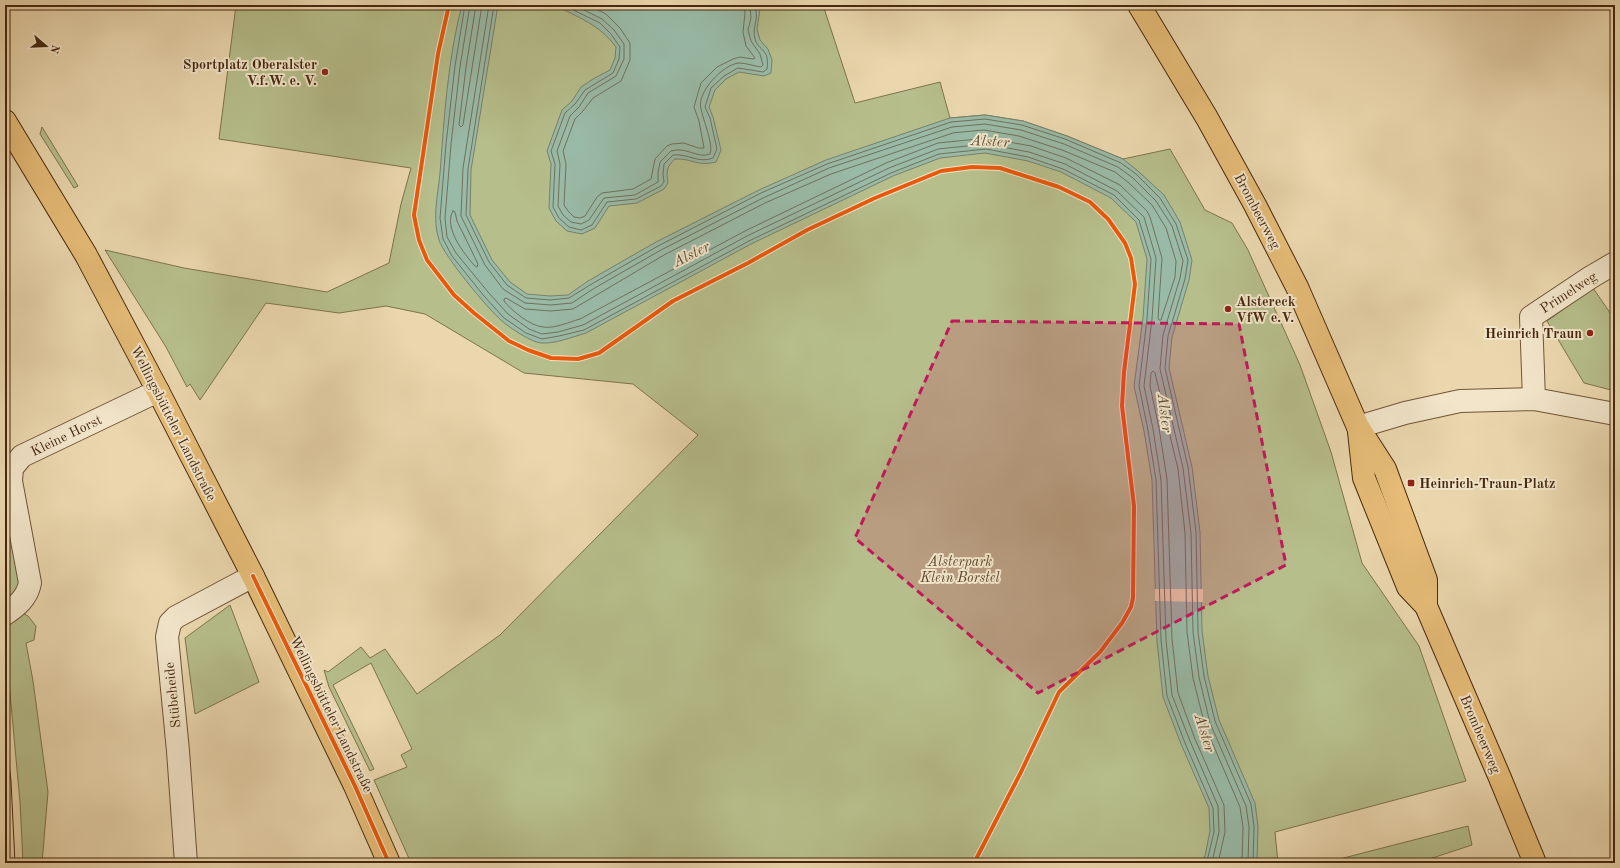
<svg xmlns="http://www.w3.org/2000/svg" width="1620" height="868" font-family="'Old Standard TT',serif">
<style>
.green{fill:#b6be8b;stroke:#7e734d}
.water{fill:#99baa7;stroke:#78806a}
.pier{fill:#ebd7ae}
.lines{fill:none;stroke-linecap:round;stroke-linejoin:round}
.shore{stroke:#70715b;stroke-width:1}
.minor-casing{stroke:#705437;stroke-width:24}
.major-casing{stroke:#47280f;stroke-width:24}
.minor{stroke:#f2e5ca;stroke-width:22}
.major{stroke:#e6bc77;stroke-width:22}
.tram{stroke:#47280f;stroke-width:1}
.cycleway-casing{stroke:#f2e5ca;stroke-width:6}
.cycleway{stroke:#e8590c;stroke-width:4}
.marked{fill:#c2185b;fill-opacity:0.2;stroke:#c2185b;stroke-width:3;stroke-dasharray:8 5;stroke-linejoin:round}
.poi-dot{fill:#8f2418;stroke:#f2e5ca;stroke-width:1.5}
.labels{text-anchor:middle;stroke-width:4;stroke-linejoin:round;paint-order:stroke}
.poi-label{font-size:14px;font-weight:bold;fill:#47280f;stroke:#f2e5ca;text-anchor:end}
.street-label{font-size:14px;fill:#47280f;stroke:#f2e5ca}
.park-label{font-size:14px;font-style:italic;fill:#5d4628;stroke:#f2e5ca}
.water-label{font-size:15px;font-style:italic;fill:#5c4c35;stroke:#f2e5ca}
</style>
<rect width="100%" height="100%" fill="#ebd7ae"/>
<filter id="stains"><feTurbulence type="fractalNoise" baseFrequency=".005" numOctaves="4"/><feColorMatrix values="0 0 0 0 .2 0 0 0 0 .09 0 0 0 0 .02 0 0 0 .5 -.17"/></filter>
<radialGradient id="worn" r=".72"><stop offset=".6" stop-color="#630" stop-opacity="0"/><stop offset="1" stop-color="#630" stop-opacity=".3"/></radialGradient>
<g class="green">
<path d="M236 5H823L855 103 940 82 950 118 985 115 1023 121 1067 136 1123 159 1170 149 1205 210 1232 223 1248 250 1300 365 1331 452 1362 563 1419 646 1466 781 1275 832 1278 863H411L374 780 407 767 401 755 412 749 371 663 333 685 374 769 370 771 329 687 324 670 328 672 361 647 370 658 385 649 417 694 500 635 698 435 633 384 524 373 425 314 386 306 339 313 266 303 200 400 190 384 187 387 166 347 105 250 184 268 327 292 389 263 401 204 411 168 219 139Z"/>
<path d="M42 127 78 186 74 188 40 134Z"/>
<path d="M1593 288 1615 320V391L1584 383 1547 321Z"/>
<path d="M5 495 20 581 19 587 5 605Z"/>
<path d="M230 605 259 682 195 714 185 638Z"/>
<path d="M22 613 28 616 36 626 34 640 26 643 33 681 48 792 42 863H23L20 802 9 682 5 664V623Z"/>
<path d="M1468 826 1472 845 1417 863H1324Z"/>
</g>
<g class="water">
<path d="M462 5H498L471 170 470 215 492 260 510 282 527 294 550 296 568 295 588 281 656 242 759 190 826 160 950 118 985 115 1023 121 1067 136 1123 159 1138 171 1164 195 1180 222 1192 260 1189 280 1172 337 1169 368 1192 467 1200 532 1202 631 1208 676 1219 720 1255 803 1258 826 1257 863H1199L1205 856 1210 831 1209 808 1181 744 1163 697 1157 641 1152 480 1144 431 1134 386 1143 318 1147 259 1136 222 1111 198 1061 172 1028 161 985 153 940 158 893 176 751 244 586 333C572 337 555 344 541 343 531 342 510 328 502 321 488 309 444 256 439 240 432 219 438 195 440 173 444 119 448 57 462 5Z"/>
<path d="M554 5H758L760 9 757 29 760 40 768 49 772 60 771 73 764 76 739 72 726 79 715 90 709 107 713 117 721 150 716 162C697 167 692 158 675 159 667 166 666 172 668 183L664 189 637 203 609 206 595 228 582 234 567 231 556 221 549 208 551 164 547 151 562 110 572 101 581 87 593 79 610 70 615 58 616 47C600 25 578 17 554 5Z"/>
</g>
<path class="pier" d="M1155 589H1203V602L1155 601Z"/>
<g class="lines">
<g class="shore">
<path d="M465 5 455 66 446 144 440 218 443 239 452 256 484 296 504 318 526 333 542 339 559 336 584 330 749 241 891 173 939 154 986 149 1028 157 1063 169 1114 195 1139 220 1151 259 1147 319 1139 386 1148 430 1156 480 1161 640 1167 696 1185 743 1213 808 1214 832 1208 857 1204 863"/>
<path d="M470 5 460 67 451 144 445 218 447 237 456 253 488 292 508 314 529 329 542 334 558 332 583 325 747 236 889 168 938 149 986 144 1029 152 1065 164 1117 191 1144 217 1156 258 1152 319 1144 386 1153 429 1161 480 1166 640 1172 695 1190 741 1218 806 1219 832 1213 858 1210 863"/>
<path d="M476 5 466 67 459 125 461 127 463 125 482 5"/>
<path d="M489 5 463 168 461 216 485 265 503 289 525 303 551 305 572 303 593 289 661 250 763 198 829 168 952 127 985 124 1021 130 1064 144 1118 167 1133 178 1156 201 1172 226 1183 261 1180 278 1163 335 1160 369 1183 468 1191 533 1193 632 1199 677 1210 723 1246 806 1249 827 1248 863"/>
<path d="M494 5 468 169 466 215 489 262 507 285 526 298 550 300 569 298 590 285 658 246 761 193 827 164 951 122 985 119 1022 125 1065 139 1121 163 1136 174 1160 198 1176 224 1188 260 1185 279 1168 336 1165 368 1188 467 1196 532 1198 632 1204 676 1215 721 1251 804 1254 826 1253 863"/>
<path d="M563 5 600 23 611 34 620 47 619 59 613 73 585 90 575 104 565 113 551 151 555 164 553 207 559 218 569 227 581 230 592 225 607 202 636 199 661 186 664 182 663 174 664 164 673 155C687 153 699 164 713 158L717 149 710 118 705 107 711 88 724 76 738 68 763 72 767 69C770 48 759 52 755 39 752 27 758 21 756 11 756 9 755 7 755 5"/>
<path d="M574 5 602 19 614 30 624 44V59L616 76 588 93 579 107 570 116 557 151 560 164 558 206 563 215 571 222 581 224 589 220 604 198 635 195 658 182V173L660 162 671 151C686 146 697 159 710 154 714 145 703 120 701 109 696 93 723 64 739 63 746 63 754 66 761 67L763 65 760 54 751 41 748 30 751 18 750 5"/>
<path d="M588 5 606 14 620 28 630 43V60L621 81 593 98 583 111 575 119 563 151 566 164 564 205 568 211 574 217 580 218 585 216 597 197 602 193 633 189 651 179 655 159 667 146 672 144 684 143 698 148H704L699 121 694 107 701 83 717 67 733 59 740 57 753 59 755 58 746 46 743 32 745 13 744 5"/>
<path d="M984 130 1019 136 1062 150 1115 172 1129 183 1152 205 1166 228 1176 261 1175 277 1161 320H1159L1158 318 1162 258 1150 217 1147 211 1120 185 1066 158 1031 146 987 138 938 143 886 163 745 231 580 319C569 322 554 329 543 327 530 326 511 310 504 301V299L506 298 525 309 551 311 573 309 664 255 765 203 831 174 953 133Z"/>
<path d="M453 211 455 212 457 221 478 264 477 267 475 266C464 254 443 227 453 211Z"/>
<path d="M1218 863 1225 832 1224 805 1195 739 1178 693 1172 639 1167 479 1159 428 1150 386 1151 373 1153 371 1155 373 1178 469 1185 533 1187 632 1193 678 1205 726 1240 807 1243 827 1242 863"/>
</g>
<g class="minor-casing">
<g id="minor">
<path d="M1534 399 1531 317 1591 277 1615 263"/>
<path d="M1358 427 1405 413 1460 401 1534 399 1615 414"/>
<path d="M5 614C17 606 27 598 30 583L11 481 12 468 22 456 158 391"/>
<path d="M186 863 178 751 167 637 170 623 176 617 253 576"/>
</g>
</g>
<g class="major-casing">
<g id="major">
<path d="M1139 5 1207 118 1255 205 1297 287 1358 427 1385 469 1426 580V606"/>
<path d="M5 121 86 255 158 391 253 576 355 786 389 863"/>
<path d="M1359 432 1364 478 1408 587 1426 606 1500 778 1535 863"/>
</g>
</g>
<use href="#minor" class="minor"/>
<use href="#major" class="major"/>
<path class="tram" d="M5 725 11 781 15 863"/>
<g class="cycleway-casing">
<g id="cycleway">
<path d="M449 5 438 54 414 215 419 240 427 260 454 295 474 313 509 341 528 350 551 358 578 359 599 353 673 301 748 263 807 230 875 198 941 171 972 167 1000 168 1059 187 1090 202 1108 219 1125 243 1131 258 1135 284 1124 372 1122 406 1134 506 1133 598 1131 607 1122 623 1100 652 1059 692 1021 772 974 863"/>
<path d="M253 576 355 786 389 863"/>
</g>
</g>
<use href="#cycleway" class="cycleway"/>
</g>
<path class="marked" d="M952 321 1239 324 1286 565 1038 693 855 538Z"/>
<g class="poi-dot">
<circle cx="325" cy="72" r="4"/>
<circle cx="1228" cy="309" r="4"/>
<circle cx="1590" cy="333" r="4"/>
<rect x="1407" y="479" width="8" height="8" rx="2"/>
</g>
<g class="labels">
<g class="poi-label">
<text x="317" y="69">Sportplatz Oberalster<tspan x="317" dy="16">V.f.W. e. V.</tspan></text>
<text x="1236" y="306" text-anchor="start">Alstereck<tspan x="1236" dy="16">VfW e.V.</tspan></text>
<text x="1582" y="338">Heinrich Traun</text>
<text x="1419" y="488" text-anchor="start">Heinrich-Traun-Platz</text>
</g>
<g class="street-label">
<text transform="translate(1258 211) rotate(62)" y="5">Brombeerweg</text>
<text transform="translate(1568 292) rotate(-33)" y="5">Primelweg</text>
<text transform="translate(174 423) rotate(63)" y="5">Wellingsbütteler Landstraße</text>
<text transform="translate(66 435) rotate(-26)" y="5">Kleine Horst</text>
<text transform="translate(172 695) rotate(-96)" y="5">Stübeheide</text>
<text transform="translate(332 714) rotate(64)" y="5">Wellingsbütteler Landstraße</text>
<text transform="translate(1481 734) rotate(67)" y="5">Brombeerweg</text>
</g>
<g class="park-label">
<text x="960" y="566">Alsterpark<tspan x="960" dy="16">Klein Borstel</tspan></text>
</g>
<g class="water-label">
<text transform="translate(990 141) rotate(3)" y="5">Alster</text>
<text transform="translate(691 254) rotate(-27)" y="5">Alster</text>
<text transform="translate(1165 413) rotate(83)" y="5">Alster</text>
<text transform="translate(1205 733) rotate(73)" y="5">Alster</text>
</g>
</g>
<rect width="1620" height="868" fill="none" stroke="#ebd7ae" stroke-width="20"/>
<rect x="6" y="6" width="1608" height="856" fill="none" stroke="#47280f" stroke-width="2"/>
<rect x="10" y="10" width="1600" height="848" fill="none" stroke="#47280f"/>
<g transform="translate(46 46) rotate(109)" stroke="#f2e5ca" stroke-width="3" paint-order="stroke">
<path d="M0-3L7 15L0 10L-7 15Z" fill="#47280f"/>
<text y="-6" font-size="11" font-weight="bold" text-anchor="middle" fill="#47280f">N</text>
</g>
<rect width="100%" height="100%" filter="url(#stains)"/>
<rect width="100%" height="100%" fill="url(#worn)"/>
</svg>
